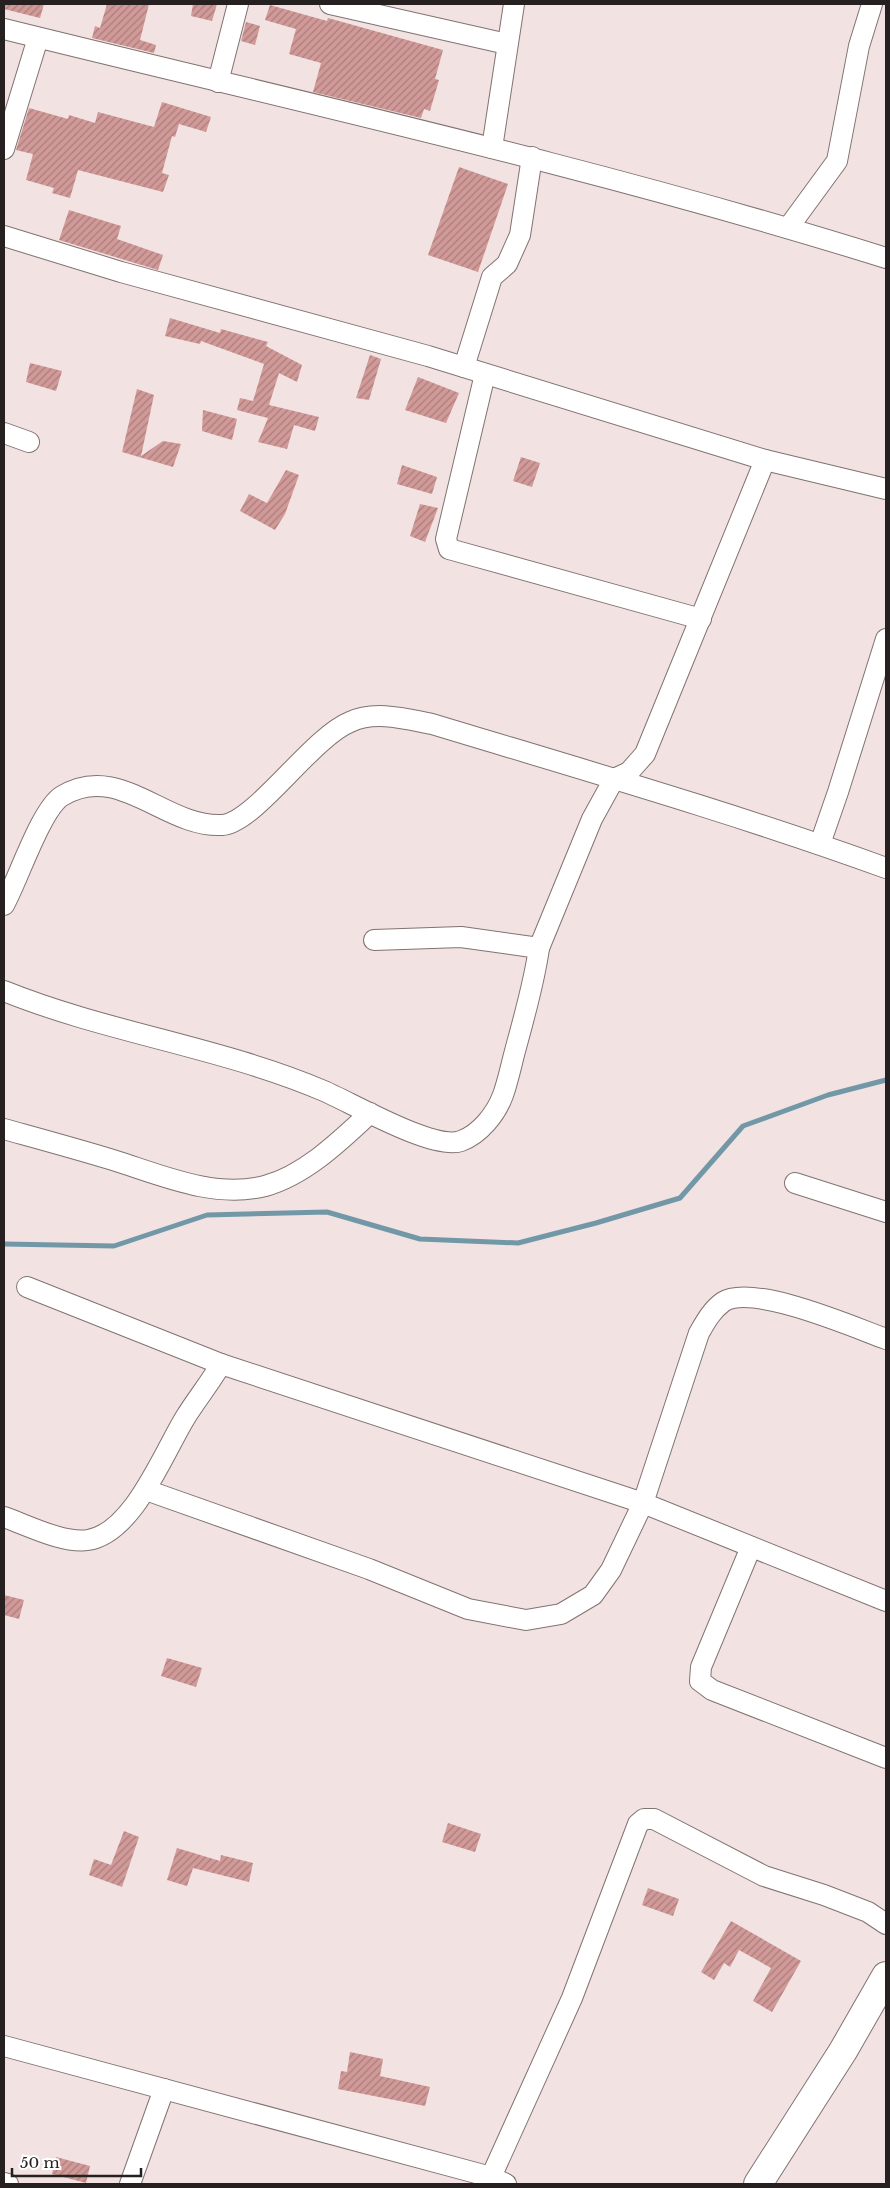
<svg xmlns="http://www.w3.org/2000/svg" width="890" height="2188" font-family="'Libre Baskerville',serif">
<style>
.lines{fill:none;stroke-linecap:round;stroke-linejoin:round}
.stream{stroke:#7298a8;stroke-width:5}
.building{fill:url(#building-hatch)}
.street-casing{stroke:#817372;stroke-width:22}
.secondary-casing{stroke:#817372;stroke-width:30}
.street{stroke:#fff;stroke-width:20}
.secondary{stroke:#fff;stroke-width:28}
</style>
<defs>
<pattern id="building-hatch" width="6" height="6" patternUnits="userSpaceOnUse" patternTransform="scale(1.25)"><rect width="6" height="6" fill="#d19a98"/><path d="M-1 1l2-2M0 6l6-6M5 7l2-2" fill="none" stroke="#a97d7c"/></pattern>
</defs>
<rect width="100%" height="100%" fill="#f2e2e1"/>
<g class="lines">
<path class="stream" d="M4 1244 114 1246 207 1215 327 1212 420 1239 518 1243 596 1223 680 1198 743 1126 828 1095 886 1080"/>
</g>
<g class="building">
<path d="M4 4H44L40 18 4 9Z"/>
<path d="M107 4H149L140 40 156 45 154 53 92 38 95 26 100 28Z"/>
<path d="M193 4H217L212 21 191 16Z"/>
<path d="M270 5 327 21 328 18 443 50 435 79 439 80 430 111 424 109 421 118 313 92 321 63 289 54 296 29 265 20Z"/>
<path d="M246 22 260 26 255 45 241 41Z"/>
<path d="M162 102 211 117 206 132 179 124 175 137 172 136 162 173 169 175 163 192 78 170 70 198 52 193 54 188 26 180 33 154 16 150 29 108 68 119 69 115 95 123 98 112 154 127Z"/>
<path d="M459 167 508 184 478 272 428 255Z"/>
<path d="M69 210 121 226 117 239 163 255 158 270 59 240Z"/>
<path d="M170 318 220 333 221 329 268 342 266 346 302 365 297 382 279 373 269 405 319 417 315 431 294 425 287 449 258 442 268 418 237 410 240 398 253 401 264 364 201 341 200 344 165 336Z"/>
<path d="M370 355 381 359 369 400 356 398Z"/>
<path d="M30 363 62 371 56 391 26 382Z"/>
<path d="M418 377 459 393 446 423 405 410Z"/>
<path d="M137 389 154 395 141 456 163 441 181 444 173 467 122 452Z"/>
<path d="M203 410 237 419 232 440 202 431Z"/>
<path d="M521 457 540 463 532 487 513 481Z"/>
<path d="M402 465 437 477 432 494 397 484Z"/>
<path d="M286 470 299 475 285 514 275 530 240 511 249 494 267 503Z"/>
<path d="M420 504 438 508 425 542 410 536Z"/>
<path d="M4 1595 24 1600 19 1619 4 1615Z"/>
<path d="M167 1658 202 1668 196 1687 161 1676Z"/>
<path d="M448 1823 481 1834 475 1852 442 1842Z"/>
<path d="M124 1831 139 1837 122 1887 89 1875 94 1859 111 1865Z"/>
<path d="M177 1848 220 1861 221 1855 253 1863 249 1882 193 1868 187 1886 167 1880Z"/>
<path d="M648 1888 679 1899 673 1916 642 1905Z"/>
<path d="M731 1921 801 1961 772 2012 753 2001 771 1968 739 1950 730 1967 724 1963 714 1980 701 1972Z"/>
<path d="M350 2052 383 2059 380 2076 430 2087 425 2106 338 2089 341 2071 347 2072Z"/>
<path d="M56 2157 90 2166 86 2183 52 2174Z"/>
</g>
<g class="lines">
<g class="street-casing">
<g id="street">
<path d="M330 4 507 44"/>
<path d="M4 29C299 102 596 167 886 258"/>
<path d="M218 82 238 4"/>
<path d="M492 148 514 4"/>
<path d="M4 149 38 38"/>
<path d="M788 228 837 161 859 46 872 4"/>
<path d="M4 236 121 272 428 356 765 460 886 489"/>
<path d="M464 367 492 277 507 264 520 235 532 157"/>
<path d="M485 374 446 539 449 549 701 619"/>
<path d="M4 433 29 442"/>
<path d="M820 844 838 792 886 639"/>
<path d="M4 905C18 880 41 809 62 796 119 761 165 828 222 825 255 823 311 738 350 722 375 710 406 719 432 724 584 770 737 814 886 868"/>
<path d="M374 940 461 937 539 948 592 819 614 779 629 772 645 754 765 460"/>
<path d="M4 991C108 1033 221 1047 324 1091 352 1103 434 1151 461 1141 480 1134 496 1114 503 1095 508 1081 511 1066 515 1051 524 1017 534 984 539 948"/>
<path d="M4 1129C40 1139 77 1149 113 1160 161 1175 214 1199 265 1186 305 1175 340 1141 370 1113"/>
<path d="M795 1183 886 1212"/>
<path d="M27 1287 221 1364"/>
<path d="M146 1490 369 1569 468 1609 526 1620 561 1614 593 1595 611 1570 643 1503 699 1333C706 1321 712 1310 723 1302 752 1283 853 1327 886 1339"/>
<path d="M4 1517C27 1525 64 1544 88 1540 133 1533 163 1454 185 1418 196 1400 210 1383 221 1364L643 1503 886 1601"/>
<path d="M751 1547 701 1667 700 1681 712 1690 886 1758"/>
<path d="M4 2046 491 2177 506 2184"/>
<path d="M491 2177 572 1998 638 1824 644 1819H654L764 1876 824 1895 868 1912 886 1924"/>
<path d="M4 2183 8 2184"/>
<path d="M130 2184 164 2089"/>
</g>
</g>
<g class="secondary-casing">
<path id="secondary" d="M758 2184 843 2051 886 1976"/>
</g>
<use href="#street" class="street"/>
<use href="#secondary" class="secondary"/>
</g>
<rect width="890" height="2188" fill="none" stroke="#262020" stroke-width="10"/>
<path d="M12 2168v8h129v-8" fill="none" stroke="#262020" stroke-width="2.5"/>
<text x="20" y="2168" font-size="15" fill="#262020" stroke="#ffffff" stroke-width="4" paint-order="stroke">50 m</text>
</svg>
